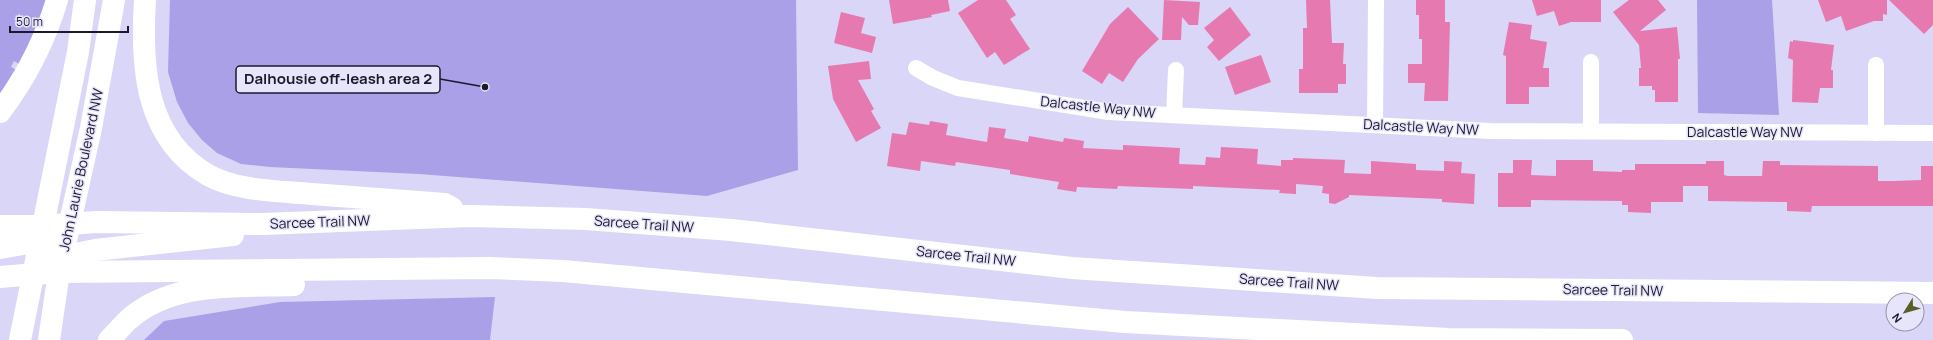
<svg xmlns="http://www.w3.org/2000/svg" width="1933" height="340" font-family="Manrope,sans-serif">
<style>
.green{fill:#aaa0e8}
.building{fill:#e779b1}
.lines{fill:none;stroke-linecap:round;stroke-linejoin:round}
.street{stroke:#fff;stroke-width:16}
.secondary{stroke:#fff;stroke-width:22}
.labels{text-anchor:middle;stroke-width:3;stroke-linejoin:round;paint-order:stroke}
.street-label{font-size:14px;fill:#1c192c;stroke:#e7e5fb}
.leader{fill:none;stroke:#1c192c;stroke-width:1.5}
.callout-dot{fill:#1c192c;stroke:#e7e5fb;stroke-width:1.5}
.callout{fill:#e7e5fb;stroke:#1c192c;stroke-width:1.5}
.callout-label{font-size:15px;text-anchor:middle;font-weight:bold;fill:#1c192c}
</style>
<rect width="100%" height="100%" fill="#d9d6f7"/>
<g class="green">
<path d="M0 0H47L21 65 14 61 11 67 18 71 0 99Z"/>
<path d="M170 0H796L798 170 707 196 419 174 270 167 241 164 217 153 202 140 188 123 177 102 168 72Z"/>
<path d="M1697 0H1772L1779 115 1698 113Z"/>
<path d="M495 297 490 340H144L164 321 280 302Z"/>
</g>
<g class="building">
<path d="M889 0H948L950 11 931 15 932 17 893 24Z"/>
<path d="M978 0H1006L1016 15 1010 19 1030 49 1004 65 995 52 987 58 958 13Z"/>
<path d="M1164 0 1200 2 1198 25H1189L1182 17 1181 40H1162Z"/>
<path d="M1306 0H1330L1332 43H1344L1343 64H1346V84H1338V93H1299V69H1303V28H1307Z"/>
<path d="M1416 0H1445V22H1450L1448 101H1424L1425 83H1408V64H1422V39H1419V15H1416Z"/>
<path d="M1532 0H1601V22H1571L1559 26 1554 11 1537 16Z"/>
<path d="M1629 0H1658L1666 10 1640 31 1677 27 1680 59H1678V102H1655V90H1652V86H1639V68H1641L1639 45 1613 12Z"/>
<path d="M1818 0H1887V15L1883 14V21H1874L1846 31 1841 16 1826 22Z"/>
<path d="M1889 0H1933V25L1924 34Z"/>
<path d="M1128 7 1159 39 1138 59 1123 82 1109 73 1102 84 1082 71 1110 24Z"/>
<path d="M1230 7 1251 35 1219 61 1207 47 1214 40 1204 28Z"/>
<path d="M841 12 865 18 861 33 876 37 872 53 834 43Z"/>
<path d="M1509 22 1532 25 1530 39 1547 42 1543 68H1549V87H1529V104H1506V56L1503 55Z"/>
<path d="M1793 40 1834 45 1831 70H1833V88H1820L1818 103 1792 102 1793 60 1788 58 1790 41 1793 42Z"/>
<path d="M1261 55 1271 82 1235 95 1225 67Z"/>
<path d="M869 61 871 79 858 80 874 109 871 111 881 128 856 142 833 99 828 66Z"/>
<path d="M930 121 948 124 946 135 987 142 989 127 1006 129 1004 138 1028 142 1029 136 1063 142 1064 138 1084 141 1083 148 1123 150V145L1180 148 1179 164 1205 165 1206 157 1220 158 1221 147 1258 149 1257 164 1281 166V160H1293V158L1345 160 1344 173 1371 174V161L1416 164V170L1444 171V161L1462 162 1461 173 1475 174 1474 204 1442 202V199L1349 195V197L1335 204 1329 203V194L1322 193 1323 186 1296 184V194L1279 193 1280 190 1193 186V189L1118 186 1117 189 1077 187 1076 192 1057 189 1059 182 1010 174V170L956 162 955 166 921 161 920 171 887 166 892 133 906 135 909 122 929 125Z"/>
<path d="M1513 160H1532L1531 175 1556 176V160H1593V171L1622 172V170H1635V164H1706V161H1724V175L1728 176H1762L1763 161H1780V165L1878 166V181H1894L1921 180V166H1933V206H1812L1811 212 1787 211V202L1708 201V186H1683V202H1651V213L1628 212V205H1622V201L1531 200V207H1498V173H1513Z"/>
</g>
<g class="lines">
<g class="street">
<path d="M916 68 933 78 958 88 1109 112 1490 131 1933 133"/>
<path d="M1174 115 1176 70"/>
<path d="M1375 125 1376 0"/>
<path d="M1591 131V62"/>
<path d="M1876 133V65"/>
</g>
<g class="secondary">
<path d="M145 0C141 65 144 138 208 175 236 191 280 191 312 194 356 197 401 201 445 204L452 208"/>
<path d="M0 112C25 79 45 40 57 0"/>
<path d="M0 226H43L96 222 263 224 470 216 586 219 731 230 1072 268 1377 288 1933 293"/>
<path d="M0 248 52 239"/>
<path d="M51 259 95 250 233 235"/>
<path d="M0 277 59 272 489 268 563 271 1125 322 1448 339 1622 340"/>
<path d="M20 340 78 52 85 0"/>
<path d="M49 340 59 272 91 128 114 0"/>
<path d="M109 340C116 333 122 326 128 320 172 280 239 287 294 285"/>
</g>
</g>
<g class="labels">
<g class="street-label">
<text transform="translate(1098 107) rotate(6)" y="5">Dalcastle Way NW</text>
<text transform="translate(1421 127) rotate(3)" y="5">Dalcastle Way NW</text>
<text x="1745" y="137">Dalcastle Way NW</text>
<text transform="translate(81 170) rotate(-78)" y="5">John Laurie Boulevard NW</text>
<text transform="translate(320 222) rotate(-2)" y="5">Sarcee Trail NW</text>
<text transform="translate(644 224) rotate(4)" y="5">Sarcee Trail NW</text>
<text transform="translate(966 256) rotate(6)" y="5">Sarcee Trail NW</text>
<text transform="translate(1289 282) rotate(4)" y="5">Sarcee Trail NW</text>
<text transform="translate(1613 290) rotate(1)" y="5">Sarcee Trail NW</text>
</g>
</g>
<path class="leader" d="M485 87L440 79"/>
<circle class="callout-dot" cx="485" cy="87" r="4"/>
<rect class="callout" x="236" y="66" width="204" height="27" rx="4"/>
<g class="callout-label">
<text x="338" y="84">Dalhousie off-leash area 2</text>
</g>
<g transform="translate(1905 312) rotate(233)"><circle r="19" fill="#e7e5fb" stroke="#9693a8"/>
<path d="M0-3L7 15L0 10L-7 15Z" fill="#5b5c29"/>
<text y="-6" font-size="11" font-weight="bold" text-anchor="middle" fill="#1c192c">N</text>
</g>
<path d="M10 26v6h118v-6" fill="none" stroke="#1c192c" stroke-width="2"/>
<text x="16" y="26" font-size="12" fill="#1c192c" stroke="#e7e5fb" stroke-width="3" paint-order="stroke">50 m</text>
</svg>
